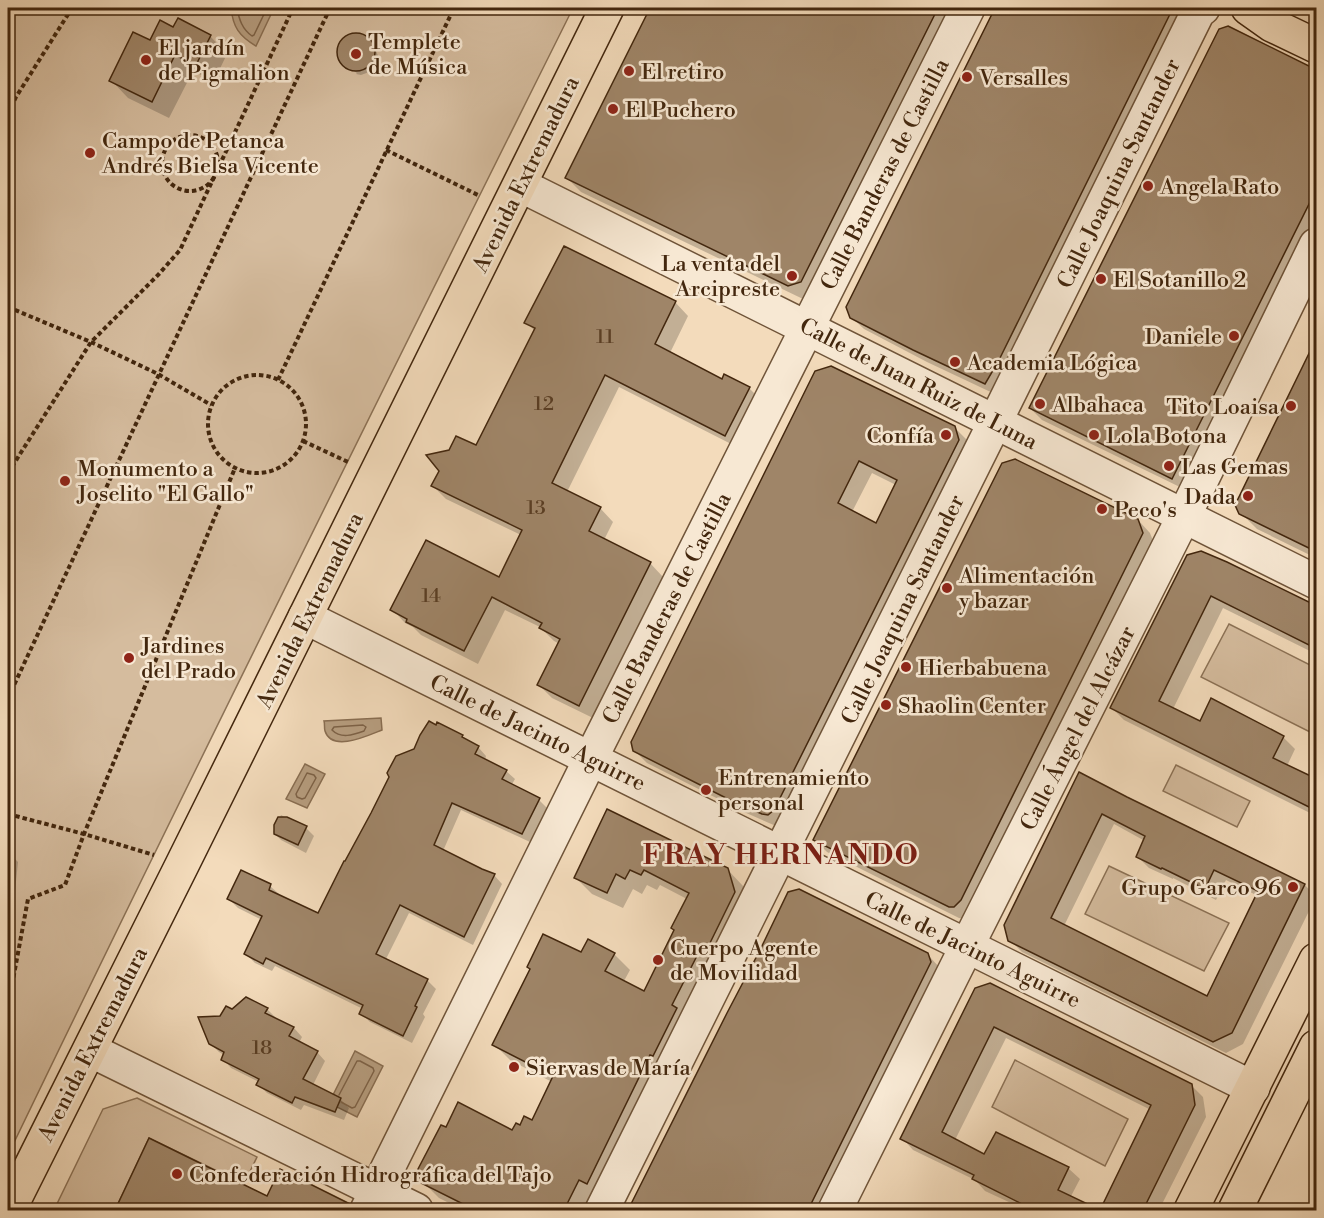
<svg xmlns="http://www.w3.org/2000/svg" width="1324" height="1218" font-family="'Libre Bodoni',serif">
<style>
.green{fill:#d5bc9e;stroke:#8c7256;stroke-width:1.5}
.water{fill:#b79e80;stroke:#896e52;stroke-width:1.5}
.shadow{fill:#0003;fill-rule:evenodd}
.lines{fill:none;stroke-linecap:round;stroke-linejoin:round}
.shore{stroke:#7d6247;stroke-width:1.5}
.building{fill:#9f8568;stroke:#43270e;stroke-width:1.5;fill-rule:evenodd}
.minor-casing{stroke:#6f5439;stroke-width:36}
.major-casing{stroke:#43270e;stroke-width:36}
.path{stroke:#43270e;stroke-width:4;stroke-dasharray:4.5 3;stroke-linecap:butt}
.minor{stroke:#f7e8d3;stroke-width:33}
.major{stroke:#f3dbbb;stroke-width:33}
.poi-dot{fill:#8f2418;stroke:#f7e8d3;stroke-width:2}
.labels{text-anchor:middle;stroke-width:5;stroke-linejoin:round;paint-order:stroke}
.number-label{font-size:20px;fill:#5a3e24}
.poi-label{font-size:22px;fill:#43270e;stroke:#f7e8d3;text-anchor:start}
.street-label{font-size:22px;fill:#43270e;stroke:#f7e8d3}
.district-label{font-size:28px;font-weight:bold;letter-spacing:1.5px;fill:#7a1f14;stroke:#f7e8d3}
</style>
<rect width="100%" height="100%" fill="#f3dbbb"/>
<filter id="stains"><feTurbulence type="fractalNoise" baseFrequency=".00333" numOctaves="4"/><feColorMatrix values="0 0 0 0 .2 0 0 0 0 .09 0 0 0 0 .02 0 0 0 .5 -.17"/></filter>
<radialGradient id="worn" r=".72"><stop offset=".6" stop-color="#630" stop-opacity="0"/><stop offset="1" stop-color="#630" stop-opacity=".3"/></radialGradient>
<g class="green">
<path d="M8 8H573C383 389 193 771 8 1155Z"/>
<path d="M1229 624 1316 668V735L1201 677Z"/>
<path d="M1176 765 1250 801 1237 827 1163 791Z"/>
<path d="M1109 866 1229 923 1204 971 1085 914Z"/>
<path d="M1015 1060 1128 1119 1105 1166 992 1107Z"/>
<path d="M137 1098 257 1157 244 1184 149 1138 115 1210H54L103 1109Z"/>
</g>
<g class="water">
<path d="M231 8H274L256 46C239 36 233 27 231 8Z"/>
<path d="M381 718 382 730C369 735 332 753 325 731 324 728 325 724 324 721Z"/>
<path d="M305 764 325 774 307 808 286 799Z"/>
<path d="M355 1051 383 1066 357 1117 329 1103Z"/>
</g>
<g class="shadow">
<path d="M652 8H959L815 296 803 299 581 192 567 178Z"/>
<path d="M996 8H1177L1183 17 997 395 927 362 864 329 851 317 848 307Z"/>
<path d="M174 29 210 36 227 54 214 81 193 71 169 118 128 98 111 80 150 42Z"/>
<path d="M359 35 364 37 374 45 378 56 375 67 372 71 361 75 356 74 357 73 346 66 339 56V51L340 45 348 37Z"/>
<path d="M1316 72V223L1184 489 1042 420 1030 408Z"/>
<path d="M675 302 688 316 670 353 723 381 749 388 762 401 739 448 619 387 567 492 600 508 613 522 604 540 650 563 663 577 593 718 552 698 539 685 560 644 554 641 540 627 505 610 478 664 421 635 413 627 405 623 392 609 500 579 521 535 446 499 433 486 477 447 535 331 526 322Z"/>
<path d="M1316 341V558L1257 529 1241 513Z"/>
<path d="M816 373 954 427 967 440 970 453 776 826 744 812 647 763 634 750ZM872 473 896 485 877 525 852 512Z"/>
<path d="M1138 520 1150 533 1155 546 967 919 959 918 827 852 815 840Z"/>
<path d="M1188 556 1316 608V654L1223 608 1173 709 1200 723 1283 737 1295 749 1287 766 1316 779V816L1124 720 1112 708Z"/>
<path d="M462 736 469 743 478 747 486 756 485 760 506 771 515 779 511 786 539 800 547 808 530 842 461 810 443 851 494 875 502 884 473 945 409 913 385 961 427 980 436 989 423 1014 425 1017 412 1043 370 1022 361 1013 363 1009 275 966 272 971 255 963 246 954 262 920 238 908 229 899 270 886 279 894 278 896 319 915Z"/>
<path d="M1080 774 1126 798 1305 885 1316 897 1243 1044 1226 1053 1022 952 1010 940ZM1114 824 1145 841 1137 856 1149 868 1173 879V878L1216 900 1226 880 1258 896 1208 998 1064 926Z"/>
<path d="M608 811 727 869 743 886 750 909 588 1210H463L439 1198 423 1182 532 1122 552 1082 510 1060 494 1044 582 954H614L630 970 624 981 645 993 676 931 687 899 660 885 657 890 647 885 642 894 633 889 623 908 592 894 576 878Z"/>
<path d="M281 815 306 828 314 836 306 853 281 840 273 832Z"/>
<path d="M8 852 18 862 8 957Z"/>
<path d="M927 954 941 969 828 1210H630L633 1202Z"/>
<path d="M976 989 1191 1085 1203 1097 1206 1117 1159 1210H1101L1151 1110 1006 1038 955 1140 985 1156 1068 1168 1080 1179 1070 1198 1096 1210H1026L985 1191 975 1180 913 1150 902 1138Z"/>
<path d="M246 999 268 1010 276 1018 275 1019 294 1028 302 1037 299 1043 317 1052 325 1061 313 1085 340 1099 349 1108 344 1120 304 1105 301 1110 267 1093 258 1084 259 1082 231 1068 223 1059 224 1055 219 1052 210 1043 221 1018 233 1011Z"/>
<path d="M140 1163 256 1196 249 1210H117Z"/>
<path d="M1316 1192V1210H1308Z"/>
<path d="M334 1198 347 1210H274L266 1202Z"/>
</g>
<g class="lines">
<g class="shore">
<path d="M237 8C239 19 242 29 252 36L254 35 267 8"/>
<path d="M363 725 366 727 364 731C353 735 341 739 332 730L334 727Z"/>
<path d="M307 773 314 775 316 778 305 798 302 799 297 797 296 794Z"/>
<path d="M339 1095 357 1061H360L373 1068 374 1071 355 1107 352 1108 341 1102"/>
</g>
</g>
<g class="building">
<path d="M650 8H938L801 282 788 286 565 178Z"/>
<path d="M995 8H1173L998 362 985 384 913 350 850 318 846 307Z"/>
<path d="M178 18 211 35 196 65 175 55 152 102 109 81 133 32 150 40 160 20 173 27Z"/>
<path d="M1228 26 1317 70V188L1172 479 1029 408 1219 29Z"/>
<circle cx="356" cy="52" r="19"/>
<path d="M564 246 676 301 655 344 722 379 724 374 750 387 725 436 605 375 552 483 601 507 589 531 651 562 579 706 537 685 560 639 539 628 542 623 492 597 464 651 406 622 407 619 390 610 426 540 499 577 522 530 431 486 439 471 426 455 449 450 456 436 476 445 535 328 524 323Z"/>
<path d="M1317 337V552L1239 514 1235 505Z"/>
<path d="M831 366 955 426 959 440 774 810 768 815 762 814 730 800 633 751 631 742 815 371ZM859 461 897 480 876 523 838 503Z"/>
<path d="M1015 459 1138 519 1143 533 961 900 954 907H949L813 840 1002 463Z"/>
<path d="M1201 551 1227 562 1317 606V649L1211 596 1159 701 1200 721 1211 698 1284 736 1273 758 1317 779V811L1110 708 1187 555Z"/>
<path d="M429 721 436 725 437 722 463 735 462 737 479 746 475 754 507 770 502 779 540 798 522 834 452 803 434 845 482 869 495 874 464 937 400 905 376 954 428 979 415 1006 417 1007 403 1036 359 1014 363 1005 266 958 263 964 244 954 262 916 227 899 241 870 271 884 269 890 318 913 344 861H345L371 813 389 777 387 773 396 756 414 749 420 735Z"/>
<path d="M1079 772 1127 797 1305 884 1232 1033 1213 1042 1008 941 1004 925ZM1102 814 1145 836 1136 857 1161 869 1162 868 1205 889 1214 870 1258 891 1207 996 1051 918Z"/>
<path d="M607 809 728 868 735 892 708 947 703 944 672 1005 677 1008 653 1056 650 1055 587 1184 579 1180 564 1210H475L421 1183 418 1169 441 1125 446 1127 458 1102 512 1130 516 1123 520 1125 524 1116 532 1120 553 1076 492 1045 530 969 527 967 543 934 581 952 588 939 615 953 605 971 644 991 674 930 671 928 689 893 644 870 641 875 630 870 625 879 616 874 607 893 574 878Z"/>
<path d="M278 817H287L307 826 298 845 274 834V825Z"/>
<path d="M799 889 928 953 931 962 808 1210H628L727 1013 760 950 788 892Z"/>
<path d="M990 983 1192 1084 1195 1105 1143 1210H1034L972 1179 974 1175 900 1139 975 988ZM994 1027 1151 1105 1100 1210 1058 1190 1069 1167 996 1132 984 1154 942 1132Z"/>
<path d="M246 997 268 1008 265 1013 294 1027 289 1036 318 1051 303 1079 341 1098 335 1112 295 1097 292 1103 256 1085 259 1079 221 1060 224 1052 209 1044 198 1017 220 1016 226 1006 232 1009Z"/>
<path d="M149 1138 267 1196 280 1169 350 1204 348 1210H115Z"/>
</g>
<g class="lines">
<g class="minor-casing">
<g id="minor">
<path d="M520 185 1316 582"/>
<path d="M305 617 1253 1088"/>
<path d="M90 1050 416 1210"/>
<path d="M367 1210 591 758 968 8"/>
<path d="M602 1210 995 422 1198 12 1203 8"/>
<path d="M835 1210 967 946 1184 516 1316 245"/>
</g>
</g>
<g class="major-casing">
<g id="major">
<path d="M1248 8 1272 25 1316 46"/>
<path d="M9 1210 181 867 607 8"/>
<path d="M1191 1210 1316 960"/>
<path d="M1235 1210 1316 1047"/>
</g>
</g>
<g class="path">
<path d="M8 114 16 97 72 8"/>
<circle cx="190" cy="163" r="28"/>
<path d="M386 150 480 196"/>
<path d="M8 307 91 342 158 374 211 405"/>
<path d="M8 318 12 310"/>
<circle cx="257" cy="424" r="49"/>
<path d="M278 380 454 8"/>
<path d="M303 441 348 462"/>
<path d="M8 473 91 342 159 274 180 250 293 8"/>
<path d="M8 698 330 8"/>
<path d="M8 814 84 834 154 855"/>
<path d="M8 1007 28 899 65 885 84 834 235 468"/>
</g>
<use href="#minor" class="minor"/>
<use href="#major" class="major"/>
</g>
<g class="poi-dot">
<circle cx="356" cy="54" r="6"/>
<circle cx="146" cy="60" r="6"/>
<circle cx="629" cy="71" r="6"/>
<circle cx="967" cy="77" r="6"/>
<circle cx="613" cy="109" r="6"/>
<circle cx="90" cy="153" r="6"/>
<circle cx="1148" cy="186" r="6"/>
<circle cx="792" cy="276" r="6"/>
<circle cx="1101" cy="279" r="6"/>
<circle cx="1234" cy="336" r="6"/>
<circle cx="955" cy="362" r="6"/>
<circle cx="1040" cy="404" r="6"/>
<circle cx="1291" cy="406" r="6"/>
<circle cx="946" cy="435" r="6"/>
<circle cx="1094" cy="435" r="6"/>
<circle cx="1169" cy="466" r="6"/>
<circle cx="65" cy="481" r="6"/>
<circle cx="1248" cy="496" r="6"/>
<circle cx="1102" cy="509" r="6"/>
<circle cx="947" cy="588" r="6"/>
<circle cx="129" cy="658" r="6"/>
<circle cx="906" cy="667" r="6"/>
<circle cx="886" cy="705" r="6"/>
<circle cx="706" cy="790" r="6"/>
<circle cx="1293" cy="887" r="6"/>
<circle cx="658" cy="960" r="6"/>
<circle cx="514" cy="1067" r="6"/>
<circle cx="177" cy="1174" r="6"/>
</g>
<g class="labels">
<g class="number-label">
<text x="605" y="343">11</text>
<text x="544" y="410">12</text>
<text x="536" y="514">13</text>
<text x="431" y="602">14</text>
<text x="262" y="1054">18</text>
</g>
<g class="poi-label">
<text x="368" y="49">Templete<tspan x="368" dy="25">de Música</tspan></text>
<text x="158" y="55">El jardín<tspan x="158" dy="25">de Pigmalion</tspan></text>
<text x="641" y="79">El retiro</text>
<text x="979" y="85">Versalles</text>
<text x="625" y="117">El Puchero</text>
<text x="102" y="148">Campo de Petanca<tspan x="102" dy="25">Andrés Bielsa Vicente</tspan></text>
<text x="1160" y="194">Angela Rato</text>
<text x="780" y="271" text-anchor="end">La venta del<tspan x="780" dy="25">Arcipreste</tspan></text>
<text x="1113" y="287">El Sotanillo 2</text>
<text x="1222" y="344" text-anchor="end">Daniele</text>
<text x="967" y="370">Academia Lógica</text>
<text x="1052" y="412">Albahaca</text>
<text x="1279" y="414" text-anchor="end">Tito Loaisa</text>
<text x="934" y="443" text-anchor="end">Confía</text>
<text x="1106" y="443">Lola Botona</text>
<text x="1181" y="474">Las Gemas</text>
<text x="77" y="476">Monumento a<tspan x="77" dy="25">Joselito "El Gallo"</tspan></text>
<text x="1236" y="504" text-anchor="end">Dada</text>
<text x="1114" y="517">Peco's</text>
<text x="959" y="583">Alimentación<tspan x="959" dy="25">y bazar</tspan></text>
<text x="141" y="653">Jardines<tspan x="141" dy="25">del Prado</tspan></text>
<text x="918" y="675">Hierbabuena</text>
<text x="898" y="713">Shaolin Center</text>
<text x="718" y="785">Entrenamiento<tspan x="718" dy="25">personal</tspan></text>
<text x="1281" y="895" text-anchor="end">Grupo Garco 96</text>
<text x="670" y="955">Cuerpo Agente<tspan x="670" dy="25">de Movilidad</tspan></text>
<text x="526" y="1075">Siervas de María</text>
<text x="189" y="1182">Confederación Hidrográfica del Tajo</text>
</g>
<g class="street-label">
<text transform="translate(1118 173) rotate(-64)" y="8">Calle Joaquina Santander</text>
<text transform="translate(525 174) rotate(-64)" y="8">Avenida Extremadura</text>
<text transform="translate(884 174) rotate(-63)" y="8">Calle Banderas de Castilla</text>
<text transform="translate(919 383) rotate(27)" y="8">Calle de Juan Ruiz de Luna</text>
<text transform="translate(666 608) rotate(-63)" y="8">Calle Banderas de Castilla</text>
<text transform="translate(902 609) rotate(-64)" y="8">Calle Joaquina Santander</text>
<text transform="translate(309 610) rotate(-64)" y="8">Avenida Extremadura</text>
<text transform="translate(1077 728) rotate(-63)" y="8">Calle Ángel del Alcázar</text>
<text transform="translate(538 732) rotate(26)" y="8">Calle de Jacinto Aguirre</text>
<text transform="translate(973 949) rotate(26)" y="8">Calle de Jacinto Aguirre</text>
<text transform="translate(92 1044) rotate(-63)" y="8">Avenida Extremadura</text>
</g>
<g class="district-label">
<text x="781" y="864">FRAY HERNANDO</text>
</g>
</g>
<rect width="1324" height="1218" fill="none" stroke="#f3dbbb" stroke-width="30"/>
<rect x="9" y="9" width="1306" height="1200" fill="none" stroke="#43270e" stroke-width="3"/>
<rect x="15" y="15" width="1294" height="1188" fill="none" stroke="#43270e" stroke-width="1.5"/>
<rect width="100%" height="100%" filter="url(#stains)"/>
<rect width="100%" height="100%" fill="url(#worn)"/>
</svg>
